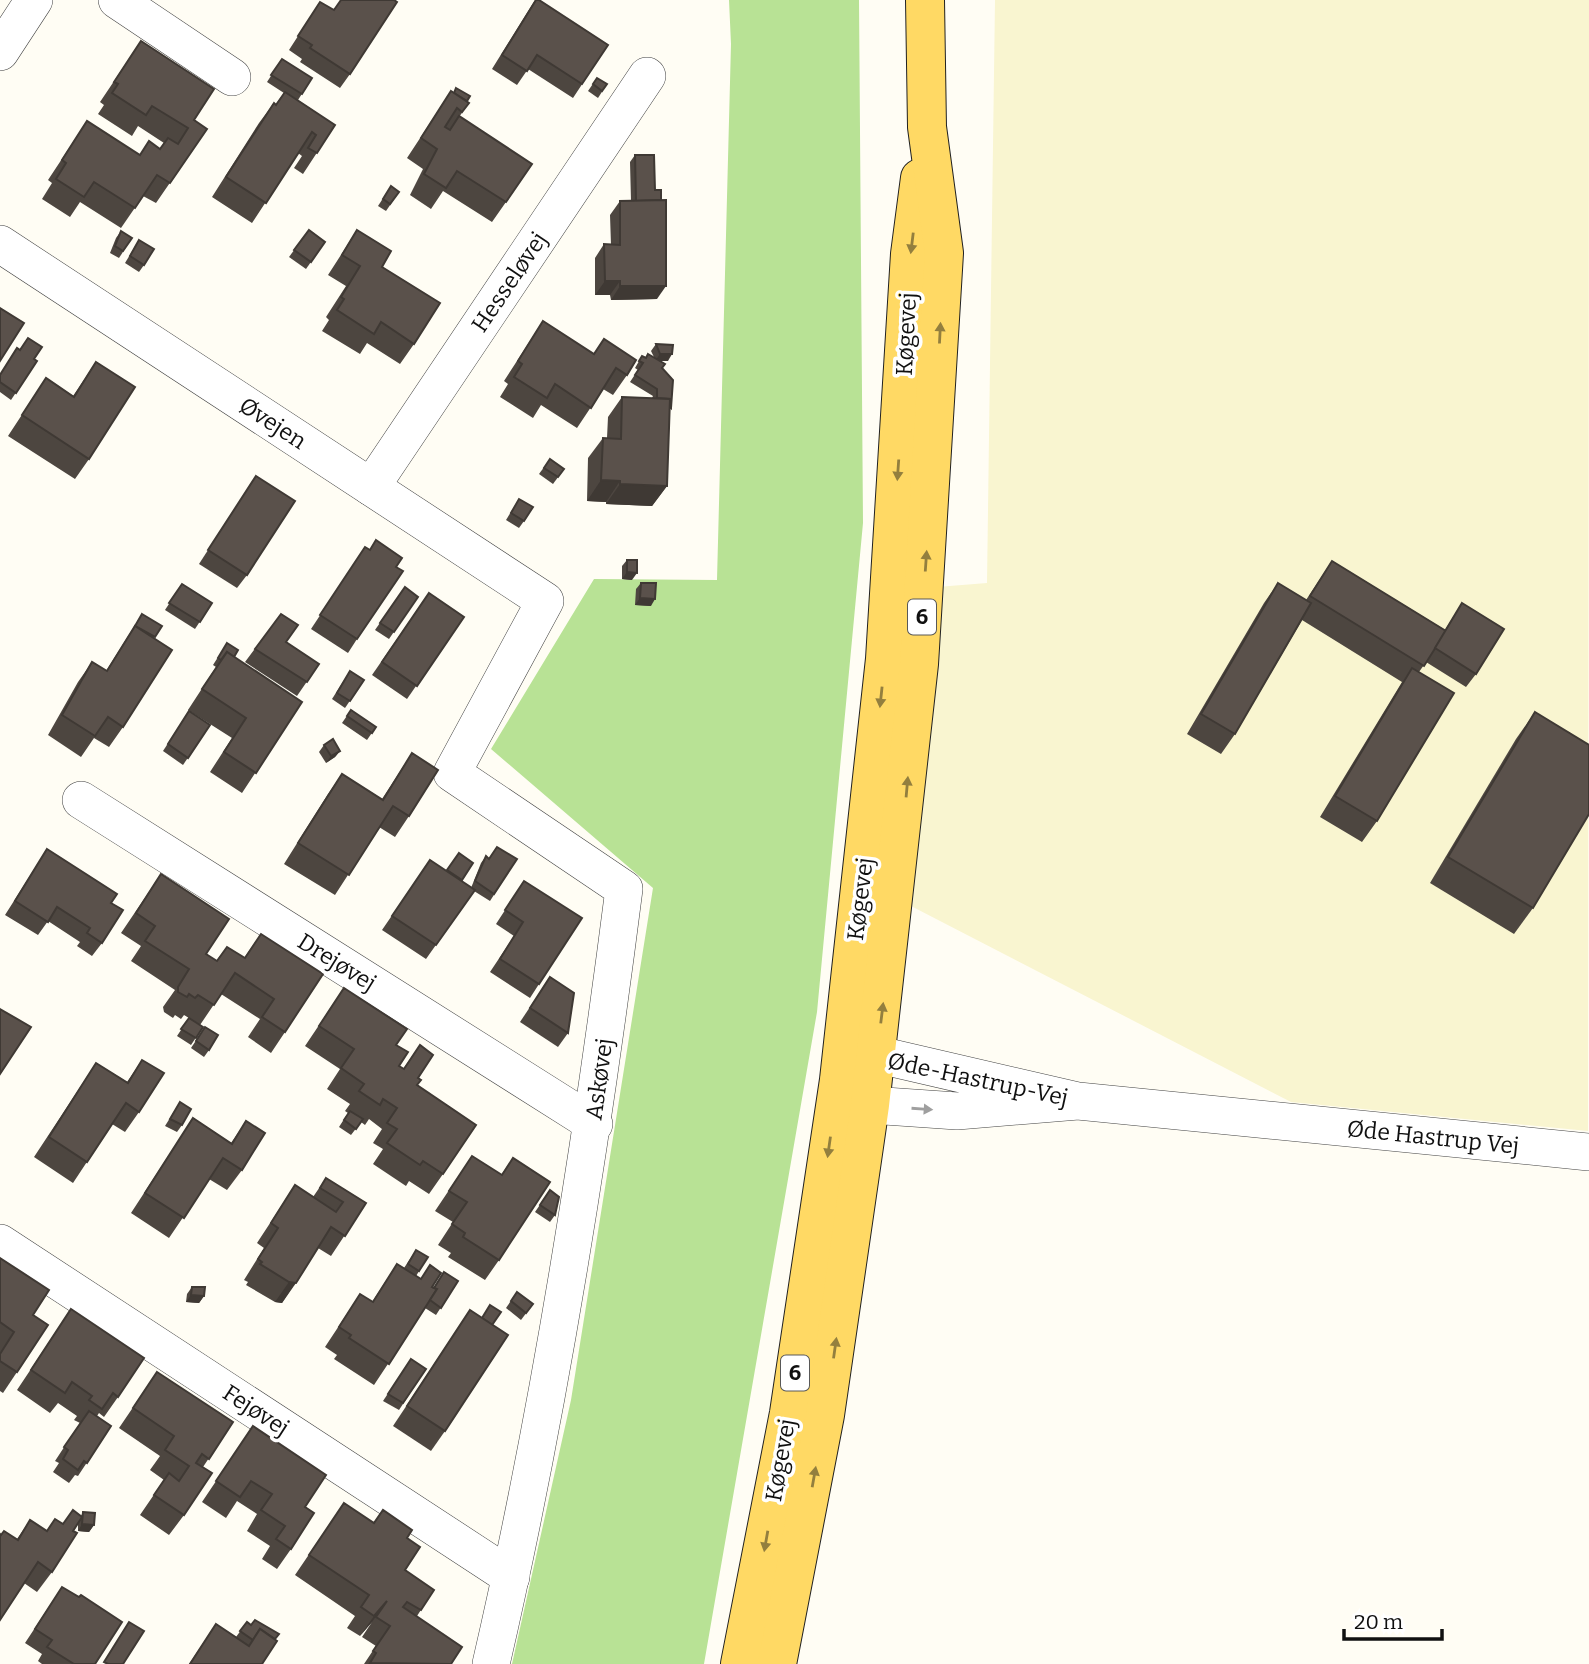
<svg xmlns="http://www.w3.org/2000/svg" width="1589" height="1664" font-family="Bitter,serif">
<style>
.farmland{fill:#f9f5d0}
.forest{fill:#b8e295}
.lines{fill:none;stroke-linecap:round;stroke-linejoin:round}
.minor-casing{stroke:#434343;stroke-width:38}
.primary-casing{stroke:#212121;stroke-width:40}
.minor{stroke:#fff;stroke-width:37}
.primary{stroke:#ffd964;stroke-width:38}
.wall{fill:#4d4640}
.shaded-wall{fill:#3f3934}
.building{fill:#5a514b;stroke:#3f3934;stroke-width:2}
.oneway{fill:#937f3e}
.oneway2{fill:#9f9f9f}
.labels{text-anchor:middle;stroke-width:7;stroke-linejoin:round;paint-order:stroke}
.shield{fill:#fff;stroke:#585858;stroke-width:2}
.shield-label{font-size:21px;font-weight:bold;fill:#101010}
.street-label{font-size:23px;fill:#101010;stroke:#fff}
</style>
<rect width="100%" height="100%" fill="#fffdf4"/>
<path class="farmland" d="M995 0H1589L1588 1131 1291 1102 911 906 937 587 987 583Z"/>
<path class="forest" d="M729 0H859L863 523 817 1012 704 1664H512L571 1400 653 888 491 749 594 579 717 580 731 44Z"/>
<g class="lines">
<g class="minor-casing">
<g id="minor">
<path d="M117 0 232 77"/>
<path d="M0 52 34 0"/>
<path d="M0 244 545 601 452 773 624 889C591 1148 550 1409 491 1664"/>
<path d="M371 487 647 76"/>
<path d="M81 800 594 1124"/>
<path d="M1078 1101 957 1111 870 1105 839 1080 877 1057 892 1058 1078 1101 1589 1152"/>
<path d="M0 1243 511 1577"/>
</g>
</g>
<g class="primary-casing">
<g id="primary">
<path d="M740 1664 789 1413 839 1080 885 659 910 254 920 178"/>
<path d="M777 1664 825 1415 870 1105 919 664 944 253 927 127 925 0"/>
</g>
</g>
<use href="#minor" class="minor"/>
<use href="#primary" class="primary"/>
</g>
<g class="wall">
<path d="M535 0 608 45 573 98 528 69 517 85 492 69Z"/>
<path d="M320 2 350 74 340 88 300 62 302 59 289 50Z"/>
<path d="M141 41 194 120 207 129 156 203 143 196 121 228 80 202 70 217 42 199 52 183 48 180 87 121 139 155 160 149 164 143 138 126 132 136 98 114 104 105 100 102Z"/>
<path d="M282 59 312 78 298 100 335 125 303 174 294 168 302 156 298 153 252 223 212 197 259 123 274 103 276 104 284 93 267 82Z"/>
<path d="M597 78 607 84 598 98 588 91Z"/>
<path d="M451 91 469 103 459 117 506 202 492 222 443 191 431 209 410 195 423 169 407 158Z"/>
<path d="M635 155 657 299 611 300 610 295H595V258L604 244 611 245 610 215 620 201H631L630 162Z"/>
<path d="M391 186 399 192 386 211 378 206Z"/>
<path d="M309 230 325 242 306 269 289 257Z"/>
<path d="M357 230 382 267 414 344 400 364 367 343 360 354 322 331 329 320 326 317 346 286 328 275Z"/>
<path d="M121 231 132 238 119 258 110 253 116 238Z"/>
<path d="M139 240 144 265 139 272 125 263Z"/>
<path d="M543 321 594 354 604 339 627 375 613 395 603 389 577 428 541 405 533 418 500 397 508 384 504 381Z"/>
<path d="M656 344 668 361H660L671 408 669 410 667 486 652 506 606 504V502L587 501 588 458 603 438H607L608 417 622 397 652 398 653 396 630 382 638 370 635 368 642 356 646 358 654 357 651 351Z"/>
<path d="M37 361 11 400 0 392V374Z"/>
<path d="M96 362 89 459 75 479 8 436 46 378 73 396Z"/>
<path d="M550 459 564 469 553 484 539 474Z"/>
<path d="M256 476 247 575 237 588 199 564Z"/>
<path d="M519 499 524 521 519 528 506 520Z"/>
<path d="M627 560 632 580 622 579V566Z"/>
<path d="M356 561 396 567 357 639 348 653 311 629Z"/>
<path d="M1332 561 1445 630 1462 603 1476 674 1466 687 1426 662 1419 672 1377 821 1362 842 1320 817 1402 682 1302 620 1235 734 1221 754 1187 734 1264 603 1278 583 1306 600Z"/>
<path d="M641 583 651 606 635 605 636 589Z"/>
<path d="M182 584 212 603 195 629 165 610Z"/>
<path d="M405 587 418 597 389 639 375 630Z"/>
<path d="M429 593 464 617 407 699 372 675Z"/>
<path d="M142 614 162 626 154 638 123 727 109 747 94 738 81 757 48 735 78 682 92 662 106 671Z"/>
<path d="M281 614 286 642 319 664 297 696 245 662Z"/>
<path d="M227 643 234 657 302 702 242 793 210 772 232 738 188 710 216 667 213 665Z"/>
<path d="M350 671 364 680 345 708 332 699Z"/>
<path d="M351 710 376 727 367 740 342 723Z"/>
<path d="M189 711 210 725 183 765 163 751Z"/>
<path d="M1535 712 1533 908 1514 934 1430 883 1516 739Z"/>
<path d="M324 745 340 751 335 757 326 763 319 752Z"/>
<path d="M412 753 409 816 395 837 379 827 335 895 284 864 328 794 342 774 382 799Z"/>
<path d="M47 849 111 903 102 943 92 956 77 946 80 942 48 921 38 935 5 915Z"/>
<path d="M459 853 473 863 461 881 471 888 481 863 486 856 489 859H517L490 901 474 891 426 959 382 930 430 860 446 872Z"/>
<path d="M161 874 206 954 216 961 227 947 244 958 261 934 285 1032 271 1053 248 1037 260 1019 221 994 200 1025 203 1027 191 1045 177 1036 189 1018 184 1015 181 1019 175 1015 173 1018 164 1012 163 1007 175 990 131 961 141 946 121 933Z"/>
<path d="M524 881 539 984 530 998 490 972 514 936 496 924Z"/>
<path d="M550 977 568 1033 558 1047 520 1022Z"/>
<path d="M344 988 396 1045 399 1066 403 1069 420 1045 417 1085 443 1174 429 1194 409 1181 406 1186 373 1164 383 1149 373 1143 382 1129 369 1119 365 1125 361 1122 351 1135 339 1127 348 1113 345 1111 350 1104 327 1089 340 1069 305 1046Z"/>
<path d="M205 1027 209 1050 204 1057 191 1048Z"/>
<path d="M142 1060 139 1112 125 1132 112 1124 73 1183 34 1157 96 1063 127 1082Z"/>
<path d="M180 1102 182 1125 177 1132 165 1126Z"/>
<path d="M193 1118 231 1143 246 1121 242 1170 227 1190 209 1179 169 1238 131 1213Z"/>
<path d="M472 1156 501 1175 513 1158 499 1260 485 1280 448 1257 451 1253 438 1245 453 1222 435 1211Z"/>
<path d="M326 1178 366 1203 331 1256 318 1248 282 1303 275 1302 246 1285 248 1282 244 1280 264 1248 257 1243 295 1185 313 1197Z"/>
<path d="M550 1190 555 1215 550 1222 535 1212Z"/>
<path d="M416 1250 428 1257 416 1276 421 1279 430 1265 432 1287 434 1288 458 1281 436 1315 425 1308 374 1385 334 1359 337 1355 325 1347 360 1294 372 1302 397 1264 404 1268Z"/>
<path d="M0 1258 33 1315 17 1372 3 1393 0 1391Z"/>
<path d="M192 1287 204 1296 199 1303 186 1302 187 1294Z"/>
<path d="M517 1292 533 1304 521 1320 506 1308Z"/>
<path d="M71 1309 118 1397 104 1417 99 1413 97 1416 111 1426 78 1476 75 1475 69 1483 53 1472 59 1463 55 1461 80 1423 74 1420 77 1416 58 1403 50 1413 17 1390Z"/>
<path d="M470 1310 492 1325 445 1431 431 1451 393 1426Z"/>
<path d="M411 1359 426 1369 399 1410 383 1401Z"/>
<path d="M157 1372 233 1422 203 1467 184 1515 169 1535 140 1515 164 1480 150 1470 160 1456 119 1428Z"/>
<path d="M253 1426 305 1507 291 1549 277 1569 262 1559 270 1546 247 1531 257 1514 237 1501 226 1518 202 1502Z"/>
<path d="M344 1503 374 1523 407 1538 405 1570 434 1590 417 1616 451 1664H364L376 1646 362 1637 372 1622 360 1636 347 1628 355 1616 295 1575Z"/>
<path d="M83 1512 94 1525 89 1532 78 1531V1523L52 1572 37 1592 24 1583 17 1539 30 1520 47 1531 81 1516Z"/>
<path d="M62 1587 95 1664H42L38 1661 42 1654 25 1643Z"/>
<path d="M247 1622 275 1639 262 1664H189L216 1624 236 1637Z"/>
</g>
<g class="shaded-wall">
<path d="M605 281H620L610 295H595Z"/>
<path d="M620 286H666L657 299 611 300Z"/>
<path d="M660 354H672L668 361H655Z"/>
<path d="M601 480 620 481 606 502 587 501Z"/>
<path d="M620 484 667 486 652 506 606 504Z"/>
<path d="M627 572 637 573 632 580 622 579Z"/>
<path d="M640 598 655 599 651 606 635 605Z"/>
<path d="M340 751 335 757 326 763 331 756Z"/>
<path d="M289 1282 296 1283 282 1303 275 1302Z"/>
<path d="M191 1295 204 1296 199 1303 186 1302Z"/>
<path d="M82 1524 94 1525 89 1532 78 1531Z"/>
<path d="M387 1601 372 1622 360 1636 374 1616Z"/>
</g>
<g class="building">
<path d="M341 0H394L397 2 350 74 310 48 312 45 298 36 320 2 334 10Z"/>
<path d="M536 0H539L608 45 582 84 537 55 527 71 502 55Z"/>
<path d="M141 41 214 89 194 120 207 129 170 183 157 175 135 208 94 182 84 197 56 179 66 163 62 160 87 121 140 155 149 141 160 149 168 138 178 144 188 128 152 106 146 115 112 93 118 84 114 82Z"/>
<path d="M282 59 312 78 302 94 271 75Z"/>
<path d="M597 78 607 84 602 91 593 84Z"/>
<path d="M456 88 470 96 467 101 454 93Z"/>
<path d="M451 91 469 103 462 112 457 108 445 127 450 130 459 116 532 164 506 202 457 171 446 188 424 174 437 149 421 138Z"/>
<path d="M285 92 335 125 317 153 308 148 316 135 312 132 266 203 226 177 274 103 276 105Z"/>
<path d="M635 155H654L655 190H661V200L636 201Z"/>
<path d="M391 186 399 192 390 204 383 199Z"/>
<path d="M666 200V286H620V281H605L604 244 620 245V201Z"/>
<path d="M309 230 325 242 311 262 294 250Z"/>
<path d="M357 230 391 251 382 267 440 303 414 344 381 322 374 334 337 310 344 299 341 297 360 266 342 255Z"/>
<path d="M121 231 132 238 123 251 115 246Z"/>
<path d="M139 240 154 249 144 265 130 256Z"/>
<path d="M0 308 24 323 0 361Z"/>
<path d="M543 321 594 354 604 339 636 360 627 375 616 368 591 408 555 384 547 398 514 377 522 364 518 361Z"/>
<path d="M28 338 42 347 34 359 37 361 16 393 0 382V375L17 348 20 350Z"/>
<path d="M656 344 673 345 672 354H660Z"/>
<path d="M648 354 665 364 662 368 673 380 671 408 670 407V399L657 398V389L635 375 643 363 639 361 642 356 646 358Z"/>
<path d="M96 362 135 387 89 459 22 415 46 378 74 397Z"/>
<path d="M622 397 670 399 667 486 620 484V481L601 480 603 438 621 439Z"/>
<path d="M550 459 564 469 558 477 544 468Z"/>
<path d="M256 476 295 501 247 575 208 550Z"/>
<path d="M519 499 533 507 524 521 511 513Z"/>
<path d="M376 540 402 558 396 567 403 571 357 639 320 615 365 547 370 550Z"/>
<path d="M627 560H637V573L627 572Z"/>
<path d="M1332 561 1446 631 1424 666 1310 596Z"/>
<path d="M641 583H656L655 599 640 598Z"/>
<path d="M1278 583 1311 603 1235 734 1201 714Z"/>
<path d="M182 584 212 603 200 622 169 603Z"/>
<path d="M405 587 418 597 394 632 380 623Z"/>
<path d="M429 593 464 617 417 686 382 662Z"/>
<path d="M1462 603 1504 629 1476 674 1435 648Z"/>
<path d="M142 614 162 626 155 637 135 626Z"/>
<path d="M281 614 298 625 286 642 319 664 307 682 255 649Z"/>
<path d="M135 626 172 650 123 727 108 717 95 736 62 715 92 662 107 671Z"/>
<path d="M227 643 238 650 234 657 227 652 221 660 218 658Z"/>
<path d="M227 652 302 702 256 773 224 752 246 718 202 689Z"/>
<path d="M1412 668 1454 693 1377 821 1335 796Z"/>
<path d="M350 671 364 680 350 701 337 693Z"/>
<path d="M351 710 376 727 372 733 347 716Z"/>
<path d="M189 711 210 725 188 758 168 744Z"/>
<path d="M1535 712 1589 745V814L1533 908 1448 857Z"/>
<path d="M333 739 340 751 331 756 324 745Z"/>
<path d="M412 753 438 770 409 816 393 806 349 875 298 843 342 774 383 800Z"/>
<path d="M497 847 517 859 494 894 475 881 486 856 489 859Z"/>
<path d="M47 849 117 894 111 903 123 910 102 943 87 933 90 928 57 907 48 922 15 901Z"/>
<path d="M459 853 473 863 462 880 447 870Z"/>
<path d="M430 860 475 890 436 945 392 916Z"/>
<path d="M161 874 229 919 206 954 217 961 227 947 245 958 261 934 323 974 285 1032 262 1017 274 999 235 973 214 1005 198 995 195 998 189 994 187 997 178 992V987L189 969 145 941 155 926 136 913Z"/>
<path d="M524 881 582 918 539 984 500 959 523 922 505 910Z"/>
<path d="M550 977 574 993 568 1033 530 1008Z"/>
<path d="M344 988 407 1029 396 1045 408 1052 399 1066 404 1069 420 1045 433 1055 418 1078 421 1080 417 1085 476 1125 443 1174 423 1161 420 1165 387 1143 397 1129 387 1123 397 1108 383 1099 380 1105 359 1091 364 1084 341 1068 354 1049 319 1026Z"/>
<path d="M0 1009 31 1027 0 1074Z"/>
<path d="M189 1018 203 1027 196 1038 181 1029Z"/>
<path d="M205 1027 218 1035 209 1050 196 1041Z"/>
<path d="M142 1060 164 1073 139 1112 126 1103 87 1162 49 1137 96 1063 128 1083Z"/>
<path d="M180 1102 191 1109 182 1125 170 1119Z"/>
<path d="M350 1111 363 1119 356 1129 344 1120Z"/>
<path d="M193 1118 232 1144 246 1121 265 1133 242 1170 223 1158 184 1218 145 1193Z"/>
<path d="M472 1156 502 1175 513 1158 550 1182 499 1260 463 1237 465 1233 452 1224 467 1202 449 1191Z"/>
<path d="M326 1178 366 1203 345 1236 331 1227 296 1283 289 1282 260 1264 262 1262 258 1259 278 1228 271 1223 295 1185 336 1212 343 1202 320 1188Z"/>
<path d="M550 1190 559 1197 555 1215 540 1205Z"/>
<path d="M416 1250 428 1257 419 1271 408 1264Z"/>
<path d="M0 1258 49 1290 33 1315 48 1325 17 1372 0 1361V1354L14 1332 0 1322Z"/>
<path d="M397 1264 421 1279 430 1265 441 1273 432 1287 437 1289 389 1364 349 1338 351 1335 339 1327 360 1294 373 1302Z"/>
<path d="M444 1272 458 1281 441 1308 430 1300 437 1289 434 1288Z"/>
<path d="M192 1287H205L204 1296 191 1295Z"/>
<path d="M517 1292 533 1304 526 1313 511 1301Z"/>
<path d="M490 1305 501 1312 492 1325 482 1318Z"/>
<path d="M71 1309 144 1358 118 1397 113 1393 102 1409 89 1400 92 1396 72 1382 65 1393 31 1370Z"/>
<path d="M470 1310 508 1335 445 1431 407 1406Z"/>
<path d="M411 1359 426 1369 403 1403 388 1394Z"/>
<path d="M157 1372 233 1422 209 1459 202 1454 196 1463 212 1473 184 1515 154 1495 169 1473 179 1481 189 1466 165 1450 174 1436 133 1408Z"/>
<path d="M89 1411 111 1426 87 1463 84 1461 78 1470 63 1459 68 1450 64 1447Z"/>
<path d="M253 1426 326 1475 305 1507 314 1513 291 1549 276 1539 285 1526 261 1510 272 1494 251 1481 240 1497 216 1481Z"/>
<path d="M344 1503 374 1523 383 1510 412 1530 407 1538 420 1547 405 1570 434 1590 421 1610 407 1602 403 1607 462 1647 451 1664 370 1663 376 1653 373 1651 390 1626 376 1617 387 1601 374 1616 361 1607 369 1595 309 1555Z"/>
<path d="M73 1510 82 1517 73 1531 77 1533 52 1572 38 1562 0 1620V1534L1 1535 4 1531 18 1540 30 1520 47 1531 55 1519 63 1524Z"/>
<path d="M83 1512 95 1513 94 1525 82 1524Z"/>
<path d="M62 1587 79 1597 81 1595 122 1622 95 1664H74L47 1647 52 1640 35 1629Z"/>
<path d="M255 1620 279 1634 275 1639 260 1629 253 1640 240 1631 247 1622 251 1625Z"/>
<path d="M129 1622 144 1631 123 1664H108L104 1662Z"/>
<path d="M216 1624 249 1646 260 1629 277 1641 262 1664H190Z"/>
</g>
<defs><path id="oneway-solid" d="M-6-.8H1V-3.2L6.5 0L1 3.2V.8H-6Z" transform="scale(1.75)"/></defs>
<g class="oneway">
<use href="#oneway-solid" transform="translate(912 243) rotate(97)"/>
<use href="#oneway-solid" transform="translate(940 333) rotate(-87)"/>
<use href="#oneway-solid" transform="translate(898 470) rotate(94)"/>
<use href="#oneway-solid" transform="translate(926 561) rotate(-86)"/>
<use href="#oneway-solid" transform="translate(881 697) rotate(96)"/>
<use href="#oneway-solid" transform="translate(907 787) rotate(-85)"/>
<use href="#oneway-solid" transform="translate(882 1013) rotate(-83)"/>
<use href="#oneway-solid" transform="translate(829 1147) rotate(98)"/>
<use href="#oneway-solid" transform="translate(835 1348) rotate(-82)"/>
<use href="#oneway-solid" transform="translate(814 1477) rotate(-80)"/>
<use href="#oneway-solid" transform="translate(766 1541) rotate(100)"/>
</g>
<use class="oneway2" href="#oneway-solid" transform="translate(922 1109) rotate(4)"/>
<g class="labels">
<g class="shield">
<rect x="908" y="599.5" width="28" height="35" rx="5"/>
<rect x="781" y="1355.5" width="28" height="35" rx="5"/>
</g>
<g class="shield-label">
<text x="922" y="624">6</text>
<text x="795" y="1380">6</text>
</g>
<g class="street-label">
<text transform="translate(509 282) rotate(-56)" y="8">Hesseløvej</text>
<text transform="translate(906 334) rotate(-87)" y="8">Køgevej</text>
<text transform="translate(273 423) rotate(33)" y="8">Øvejen</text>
<text transform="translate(860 899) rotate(-83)" y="8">Køgevej</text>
<text transform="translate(337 962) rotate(32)" y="8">Drejøvej</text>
<text transform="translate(599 1079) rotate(-82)" y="8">Askøvej</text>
<text transform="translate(978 1079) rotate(12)" y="8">Øde-Hastrup-Vej</text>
<text transform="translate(1433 1137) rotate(6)" y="8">Øde Hastrup Vej</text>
<text transform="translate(256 1410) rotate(33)" y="8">Fejøvej</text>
<text transform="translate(780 1460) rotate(-80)" y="8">Køgevej</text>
</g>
</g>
<path d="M1344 1629v10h98v-10" fill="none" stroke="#101010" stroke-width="3.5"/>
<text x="1354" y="1629" font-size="21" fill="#101010" stroke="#ffffff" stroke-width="5" paint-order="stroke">20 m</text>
</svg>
